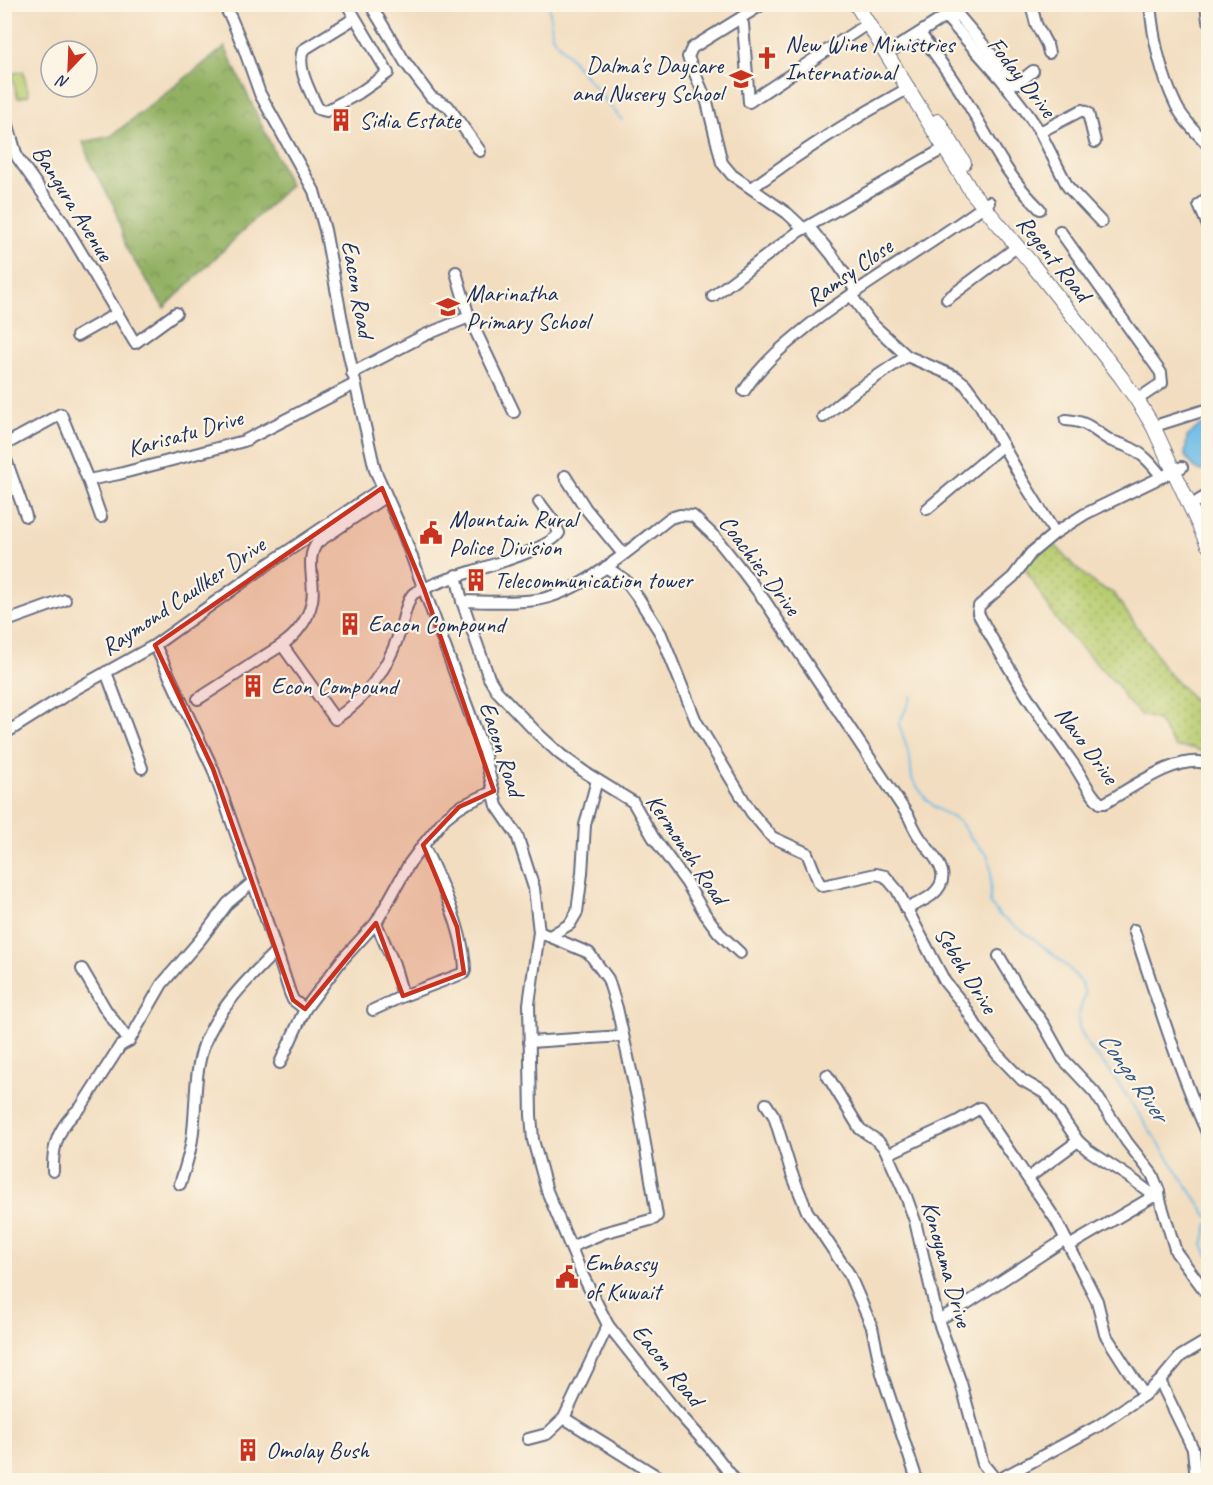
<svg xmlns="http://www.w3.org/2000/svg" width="1213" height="1485" font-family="Caveat,sans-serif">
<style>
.grass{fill:url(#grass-dots);stroke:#6a7e67;stroke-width:1.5}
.forest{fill:url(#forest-crowns);stroke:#567060;stroke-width:1.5}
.park{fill:#b8cc70;stroke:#6a7e67;stroke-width:1.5}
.water{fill:#6bbbe6;stroke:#4375a2;stroke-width:1.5}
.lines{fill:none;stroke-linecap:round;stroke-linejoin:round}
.stream{stroke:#6bbbe6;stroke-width:2}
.minor-casing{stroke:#666c80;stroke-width:14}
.major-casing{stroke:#666c80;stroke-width:16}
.minor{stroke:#fff;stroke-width:10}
.major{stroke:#fff;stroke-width:14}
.marked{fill:#c8321e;fill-opacity:0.2;stroke:#c8321e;stroke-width:4.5;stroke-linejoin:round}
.labels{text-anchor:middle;stroke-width:4.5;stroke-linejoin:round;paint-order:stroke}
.poi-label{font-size:24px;fill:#1b2f5e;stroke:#fcf5e5;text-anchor:start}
.street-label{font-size:24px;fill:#1b2f5e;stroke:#fcf5e5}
.water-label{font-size:26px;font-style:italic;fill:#335987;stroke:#fcf5e5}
</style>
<defs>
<pattern id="grass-dots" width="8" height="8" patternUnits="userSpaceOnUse" patternTransform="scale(1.5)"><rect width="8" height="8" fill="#b8cc70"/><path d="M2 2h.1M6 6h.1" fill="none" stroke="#95a65f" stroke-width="1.8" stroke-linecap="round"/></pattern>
<pattern id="forest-crowns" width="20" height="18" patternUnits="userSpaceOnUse" patternTransform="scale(1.5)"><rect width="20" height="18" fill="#92b062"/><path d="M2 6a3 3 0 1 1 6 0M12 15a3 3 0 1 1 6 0" fill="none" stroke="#769054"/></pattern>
</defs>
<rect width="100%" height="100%" fill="#fcf5e5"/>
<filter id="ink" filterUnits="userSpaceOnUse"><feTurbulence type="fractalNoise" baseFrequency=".0167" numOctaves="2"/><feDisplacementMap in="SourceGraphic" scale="12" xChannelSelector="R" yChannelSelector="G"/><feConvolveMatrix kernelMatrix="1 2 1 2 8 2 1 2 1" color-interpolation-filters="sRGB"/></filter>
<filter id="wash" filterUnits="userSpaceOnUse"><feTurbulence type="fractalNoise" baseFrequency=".008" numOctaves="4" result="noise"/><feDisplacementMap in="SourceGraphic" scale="24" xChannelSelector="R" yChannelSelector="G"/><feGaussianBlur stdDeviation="1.35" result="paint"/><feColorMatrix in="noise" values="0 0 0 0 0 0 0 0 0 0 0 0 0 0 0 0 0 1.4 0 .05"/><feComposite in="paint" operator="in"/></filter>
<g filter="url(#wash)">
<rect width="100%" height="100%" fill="#f2ddc0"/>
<path class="grass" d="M1048 541 1057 547 1073 565 1096 585 1113 593 1153 649 1163 667 1208 714V754L1192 748 1175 747 1158 720 1141 715 1124 698 1118 686 1071 637 1056 619 1024 567 1025 551 1035 542Z"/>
<path class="forest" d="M225 47 290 185 164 308 127 250 114 206 91 165 83 142 111 136Z"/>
<path class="park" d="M23 71 29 95 18 98 11 74Z"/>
<path class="water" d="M1200 425H1208V471C1197 473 1191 464 1185 456L1187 437Z"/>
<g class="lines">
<g class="stream">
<path d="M549 4 552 36 622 120"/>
<path d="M912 696 899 724 910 757 912 779 926 799 936 808 960 822 971 838 988 856 991 871 990 904 1000 916 1034 939 1067 966 1081 982 1085 994 1078 1017 1079 1027 1089 1048 1110 1071 1208 1217"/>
<path d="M1208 1224 1203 1245 1208 1256"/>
</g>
</g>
</g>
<g filter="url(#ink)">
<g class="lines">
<g class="minor-casing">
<g id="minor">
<path d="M223 4 231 18 243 46 260 94 314 191 325 230 346 342 375 470 403 533 484 752 497 806 517 835 534 888 539 932 529 1004 531 1115 533 1140 547 1191 582 1274 608 1325 674 1408 709 1447 735 1480"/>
<path d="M347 4 388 73 359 93 326 111 318 109C311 93 296 68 303 50L355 18"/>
<path d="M370 4 405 62 431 97 448 106 480 151"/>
<path d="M763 4 692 48 688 57 707 102 722 163 732 175 787 213 804 229"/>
<path d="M1031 4 1036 24 1047 45 1049 53"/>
<path d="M1150 4C1153 38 1161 74 1176 105 1183 120 1197 133 1208 145"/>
<path d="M1206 4 1208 21"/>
<path d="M946 17 1001 79 1025 110 1040 132 1068 187 1101 222"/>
<path d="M743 24 749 102 867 24"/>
<path d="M920 33C936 56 953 78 967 102 991 142 1006 176 1040 209"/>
<path d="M886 54 951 13 959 16 1016 83H1018L1033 71"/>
<path d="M4 111 17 157 63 222 135 343 176 313"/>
<path d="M1040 132 1082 110 1088 113 1095 142"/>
<path d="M752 188C803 150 852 119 907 89"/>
<path d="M1208 197 1199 205 1208 226"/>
<path d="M809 227 832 255 856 291"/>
<path d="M1060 231 1161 373 1162 383 1144 395"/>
<path d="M456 272 469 317 514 412"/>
<path d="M851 295 870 322 907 356 956 377 965 384 979 403 1024 483 1055 533"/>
<path d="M713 296 798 232 950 145"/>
<path d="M947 299 1018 246"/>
<path d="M77 336 116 314"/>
<path d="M352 373 425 335 469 317"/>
<path d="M744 391C762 363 787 343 812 323 869 279 932 245 989 202"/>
<path d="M823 417 855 391 907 356"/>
<path d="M1066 420C1089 422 1090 428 1108 439 1114 443 1120 443 1126 446 1142 452 1152 464 1162 477"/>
<path d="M1161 424 1202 411 1208 410"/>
<path d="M4 445 61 414 88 480 101 517"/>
<path d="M4 454 26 516"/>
<path d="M1182 467 1085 514 1055 533 1031 553 1013 577 979 606 978 613C1006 667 1039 716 1074 765 1083 778 1088 792 1100 803H1105C1130 789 1180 752 1208 764"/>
<path d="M565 476 586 509 623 554"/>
<path d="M88 480 119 474 244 441 355 384"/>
<path d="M1198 501 1208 495"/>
<path d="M927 509 1003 445"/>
<path d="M606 567 625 580 639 599 661 634 696 721 751 812 772 837 807 853 819 883 823 886 876 874 885 876 897 890 945 982 963 1004 977 1027 997 1054 1022 1080 1046 1094 1078 1141 1088 1150 1132 1179 1160 1200 1176 1252 1208 1295"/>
<path d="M456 575 462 601 489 678 497 691 537 733 561 755 586 773 633 802 653 837 686 882 705 914 719 933 740 953"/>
<path d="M462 601C486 602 512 603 536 600 582 593 634 546 670 518L680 515 693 516 716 538 744 573 765 601 909 817C912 824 916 832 920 838 933 856 956 875 932 895 924 901 914 905 906 909"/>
<path d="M4 622 65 600"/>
<path d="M155 645 213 769 266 919 290 993 293 1000 305 1009"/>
<path d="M282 645 335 719C365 699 386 671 398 637 402 627 406 601 413 594 418 590 425 589 430 586 456 574 547 553 559 533L554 522 539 502"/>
<path d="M106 672 142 768"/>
<path d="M198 699C219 686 240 672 261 658 274 650 289 642 298 630 305 622 310 611 312 601 316 582 304 558 318 542L386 496"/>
<path d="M4 734 74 690 155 645 264 567 382 488"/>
<path d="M4 805 6 813"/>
<path d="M376 923 394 964 403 996"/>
<path d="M1134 930C1157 999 1178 1068 1208 1135"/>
<path d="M539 932 589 953 608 979 617 1008 638 1102 657 1216 654 1219 603 1233 571 1247"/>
<path d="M550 936 570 924 577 912 582 873 585 825 597 780"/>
<path d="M999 956 1018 988 1044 1025 1063 1059 1095 1093 1127 1142 1152 1174 1159 1191 1160 1200"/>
<path d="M82 969 106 1010 129 1041"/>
<path d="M373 1010 403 996 464 973 465 970C464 930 440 880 423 845"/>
<path d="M529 1042 623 1036"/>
<path d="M280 1063 305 1009 341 961 376 923 409 864 423 845 445 818 459 807 494 791"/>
<path d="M827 1075 860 1129 878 1141 885 1149 906 1196 915 1221 938 1320 961 1383 983 1464 996 1480"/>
<path d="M766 1104 774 1116 792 1174 807 1211 849 1274 872 1327 882 1374 917 1480"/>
<path d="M888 1154 958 1121 980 1108 1056 1220 1097 1301 1105 1334 1144 1395"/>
<path d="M53 1171C52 1143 60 1125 81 1107L120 1046 129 1041 162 984 200 940 228 903 253 882"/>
<path d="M1028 1178 1078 1141"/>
<path d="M180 1184C185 1169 190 1154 192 1139 197 1106 193 1074 205 1042 220 1006 249 978 276 951"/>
<path d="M1069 1246 1154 1196"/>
<path d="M938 1320 966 1304 1064 1240"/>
<path d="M1160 1381 1193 1449 1196 1480"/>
<path d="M564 1418 663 1480"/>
<path d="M528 1439 547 1434 564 1418 608 1325"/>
<path d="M998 1480 1098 1426 1144 1395 1160 1381 1181 1356 1208 1340"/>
</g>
</g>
<g class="major-casing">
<g id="major">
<path d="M856 4 971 191 1031 263 1121 377 1139 403 1153 426 1208 545"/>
<path d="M938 121 964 163"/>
</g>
</g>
<use href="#minor" class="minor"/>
<use href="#major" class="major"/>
</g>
</g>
<path class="marked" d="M382 488 424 589 494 791 459 807 423 845 457 927 464 973 403 996 376 923 305 1009 293 1000 213 769 155 645Z"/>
<defs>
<g id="church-bare" transform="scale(1.8)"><path d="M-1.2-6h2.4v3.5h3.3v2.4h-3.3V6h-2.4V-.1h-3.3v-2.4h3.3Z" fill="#c8321e" stroke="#fcf5e5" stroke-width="2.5" paint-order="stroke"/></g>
<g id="school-bare" transform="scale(1.8)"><path d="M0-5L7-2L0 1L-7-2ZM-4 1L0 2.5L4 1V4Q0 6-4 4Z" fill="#c8321e" stroke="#fcf5e5" stroke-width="2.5" paint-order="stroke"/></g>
<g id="building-bare" transform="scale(1.8)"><path d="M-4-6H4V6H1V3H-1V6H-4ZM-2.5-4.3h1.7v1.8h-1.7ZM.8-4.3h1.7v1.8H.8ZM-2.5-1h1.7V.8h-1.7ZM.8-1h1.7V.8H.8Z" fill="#c8321e" stroke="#fcf5e5" stroke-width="2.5" paint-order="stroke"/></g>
<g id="civic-bare" transform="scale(1.8)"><path d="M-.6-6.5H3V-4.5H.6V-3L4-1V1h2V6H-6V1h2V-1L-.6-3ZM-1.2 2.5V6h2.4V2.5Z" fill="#c8321e" stroke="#fcf5e5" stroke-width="2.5" paint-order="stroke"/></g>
</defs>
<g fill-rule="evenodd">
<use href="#church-bare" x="767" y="58"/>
<use href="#school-bare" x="741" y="79"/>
<use href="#building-bare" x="341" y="120"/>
<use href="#school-bare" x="448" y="307"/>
<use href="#civic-bare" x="431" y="533"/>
<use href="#building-bare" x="476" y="580"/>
<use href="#building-bare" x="350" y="624"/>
<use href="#building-bare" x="253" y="686"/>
<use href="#civic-bare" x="567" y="1277"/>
<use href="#building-bare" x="248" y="1450"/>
</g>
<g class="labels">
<g class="poi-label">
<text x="785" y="52">New Wine Ministries<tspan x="785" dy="28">International</tspan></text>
<text x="723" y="73" text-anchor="end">Dalma's Daycare<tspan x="723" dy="28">and Nusery School</tspan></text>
<text x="359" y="128">Sidia Estate</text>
<text x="466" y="301">Marinatha<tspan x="466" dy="28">Primary School</tspan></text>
<text x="449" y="527">Mountain Rural<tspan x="449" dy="28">Police Division</tspan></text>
<text x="494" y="588">Telecommunication tower</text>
<text x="368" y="632">Eacon Compound</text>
<text x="271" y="694">Econ Compound</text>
<text x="585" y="1271">Embassy<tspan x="585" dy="28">of Kuwait</tspan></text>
<text x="266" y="1458">Omolay Bush</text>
</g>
<g class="street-label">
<text transform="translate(1022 77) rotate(52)" y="8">Foday Drive</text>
<text transform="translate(73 203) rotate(58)" y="8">Bangura Avenue</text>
<text transform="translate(1054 258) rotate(51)" y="8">Regent Road</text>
<text transform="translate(849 272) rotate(-35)" y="8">Ramsy Close</text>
<text transform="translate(358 289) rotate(80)" y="8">Eacon Road</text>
<text transform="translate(185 433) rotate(-16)" y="8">Karisatu Drive</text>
<text transform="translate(760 565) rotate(53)" y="8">Coachies Drive</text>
<text transform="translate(183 596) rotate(-34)" y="8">Raymond Caullker Drive</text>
<text transform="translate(1087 745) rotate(54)" y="8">Navo Drive</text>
<text transform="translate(502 749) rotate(72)" y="8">Eacon Road</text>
<text transform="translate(687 849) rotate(56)" y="8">Kermoneh Road</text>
<text transform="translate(966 970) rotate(58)" y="8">Sebeh Drive</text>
<text transform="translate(947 1264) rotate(74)" y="8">Konoyama Drive</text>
<text transform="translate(668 1365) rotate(51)" y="8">Eacon Road</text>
</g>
<g class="water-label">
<text transform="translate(1134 1076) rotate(55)" y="9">Congo River</text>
</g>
</g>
<rect width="1213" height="1485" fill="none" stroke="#fcf5e5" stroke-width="24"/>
<g transform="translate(69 69) rotate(203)"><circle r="28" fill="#fcf5e5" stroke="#a2a6af" stroke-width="1.5"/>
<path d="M0-4.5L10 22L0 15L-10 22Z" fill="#c8321e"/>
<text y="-9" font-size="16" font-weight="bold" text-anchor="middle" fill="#1b2f5e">N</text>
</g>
</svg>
